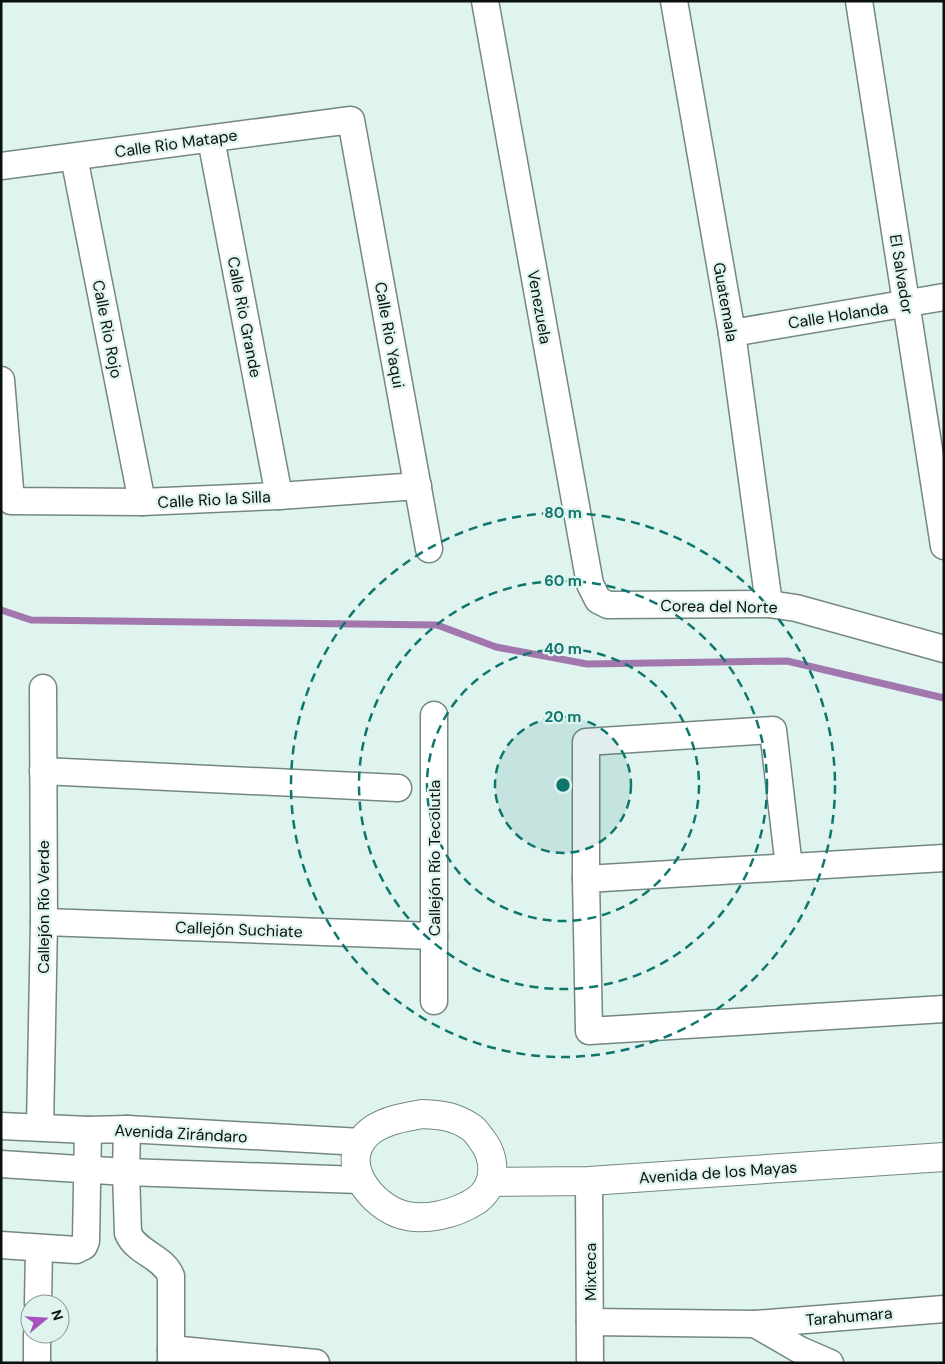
<svg xmlns="http://www.w3.org/2000/svg" width="945" height="1364" viewBox="0 0 945 1364" font-family="'DM Sans',sans-serif">
	<style>
		.lines { fill: none; stroke-linecap: round; stroke-linejoin: round }
		.stream { stroke: #a177ad; stroke-width: 7 }
		.street-casing { stroke: #758783; stroke-width: 29 }
		.secondary-casing { stroke: #758783; stroke-width: 30 }
		.street { stroke: #fff; stroke-width: 26 }
		.secondary { stroke: #fff; stroke-width: 28 }
		.ring { fill: none; stroke: #0f766e; stroke-width: 2.5; stroke-dasharray: 9 6 }
		.labels { text-anchor: middle; stroke-width: 4.5; stroke-linejoin: round; paint-order: stroke }
		.street-label { font-size: 16px; fill: #0a110f; stroke: #dff4ef }
		.centre { fill: #0f766e; stroke: #dff4ef; stroke-width: 2.5 }
		.ring-label { font-size: 15px; text-anchor: middle; font-weight: bold; fill: #0f766e; stroke: #dff4ef; stroke-width: 4.5; stroke-linejoin: round; paint-order: stroke }
	</style>
	<rect width="100%" height="100%" fill="#dff4ef"/>
	<g class="lines">
		<polyline class="stream" points="1,610 31,620 437,625 496,647 587,664 787,661 944,698"/>
		<g class="street-casing">
			<g id="street">
				<polyline points="485,1 590,584 598,600 608,605 769,604 796,608 944,649"/>
				<polyline points="674,1 732,333 769,604"/>
				<polyline points="859,1 944,546"/>
				<polyline points="211,139 279,496"/>
				<polyline points="74,157 142,502"/>
				<polyline points="1,166 351,120 429,549"/>
				<polyline points="732,333 944,297"/>
				<polyline points="1,380 11,501 142,502 279,496 418,486"/>
				<polyline points="43,771 398,788"/>
				<polyline points="944,858 586,879 589,1031 944,1009"/>
				<polyline points="586,879 586,742 773,730 789,867"/>
				<polyline points="44,922 434,936"/>
				<polyline points="434,1001 434,715"/>
				<polyline points="1,1126 88,1130 127,1129 361,1142"/>
				<polyline points="40,1127 44,922 43,688"/>
				<path d="M127,1129L126,1172L128,1233C136,1253 163,1256 171,1276V1363"/>
				<polyline points="1,1164 126,1172 360,1180"/>
				<polyline points="589,1181 590,1363"/>
				<polyline points="1,1245 76,1250 84,1246 86,1241 88,1130"/>
				<polyline points="38,1304 39,1248"/>
				<polyline points="590,1322 755,1324 944,1309"/>
				<polyline points="755,1324 800,1350 830,1363"/>
				<polyline points="171,1349 316,1363"/>
				<polyline points="37,1363 37,1334"/>
			</g>
		</g>
		<g class="secondary-casing">
			<g id="secondary">
				<path d="M422,1114C442,1115 455,1116 472,1128C476,1131 479,1136 482,1140C496,1158 497,1185 477,1200C456,1214 422,1223 397,1213C366,1200 336,1157 372,1130C387,1120 405,1117 422,1114Z"/>
				<polyline points="491,1182 589,1181 944,1157"/>
			</g>
		</g>
		<use href="#street" class="street"/>
		<use href="#secondary" class="secondary"/>
	</g>
	<circle cx="563" cy="785" r="68" fill="#0f766e" fill-opacity=".12"/>
	<g class="ring">
		<circle cx="563" cy="785" r="68"/>
		<circle cx="563" cy="785" r="136"/>
		<circle cx="563" cy="785" r="204"/>
		<circle cx="563" cy="785" r="272"/>
	</g>
	<g class="labels">
		<g class="street-label">
			<text transform="translate(176 143) rotate(-8)" y="6">Calle Rio Matape</text>
			<text transform="translate(902 274) rotate(81)" y="6">El Salvador</text>
			<text transform="translate(726 302) rotate(80)" y="6">Guatemala</text>
			<text transform="translate(540 307) rotate(80)" y="6">Venezuela</text>
			<text transform="translate(838 315) rotate(-9)" y="6">Calle Holanda</text>
			<text transform="translate(245 317) rotate(79)" y="6">Calle Rio Grande</text>
			<text transform="translate(108 329) rotate(79)" y="6">Calle Rio Rojo</text>
			<text transform="translate(390 335) rotate(80)" y="6">Calle Rio Yaqui</text>
			<text transform="translate(214 499) rotate(-3)" y="6">Calle Rio la Silla</text>
			<text transform="translate(719 606) rotate(1)" y="6">Corea del Norte</text>
			<text transform="translate(434 858) rotate(-90)" y="6">Callejón Río Tecolutla</text>
			<text transform="translate(43 907) rotate(-90)" y="6">Callejón Río Verde</text>
			<text transform="translate(239 929) rotate(2)" y="6">Callejón Suchiate</text>
			<text transform="translate(181 1133) rotate(3)" y="6">Avenida Zirándaro</text>
			<text transform="translate(718 1172) rotate(-4)" y="6">Avenida de los Mayas</text>
			<text transform="translate(590 1272) rotate(-90)" y="6">Mixteca</text>
			<text transform="translate(849 1316) rotate(-5)" y="6">Tarahumara</text>
		</g>
	</g>
	<circle cx="563" cy="785" r="8" class="centre"/>
	<g class="ring-label">
		<text x="563" y="518">80 m</text>
		<text x="563" y="586">60 m</text>
		<text x="563" y="654">40 m</text>
		<text x="563" y="722">20 m</text>
	</g>
	<rect width="945" height="1364" fill="none" stroke="#0a110f" stroke-width="5"/>
	<g transform="translate(45 1319) rotate(72)"><circle r="24" fill="#dff4ef" stroke="#8a9995"/>
	<path d="M0-4L9 19L0 12L-9 19Z" fill="#a952be"/>
	<text y="-8" font-size="14" font-weight="bold" text-anchor="middle" fill="#0a110f">N</text>
	</g>
</svg>
